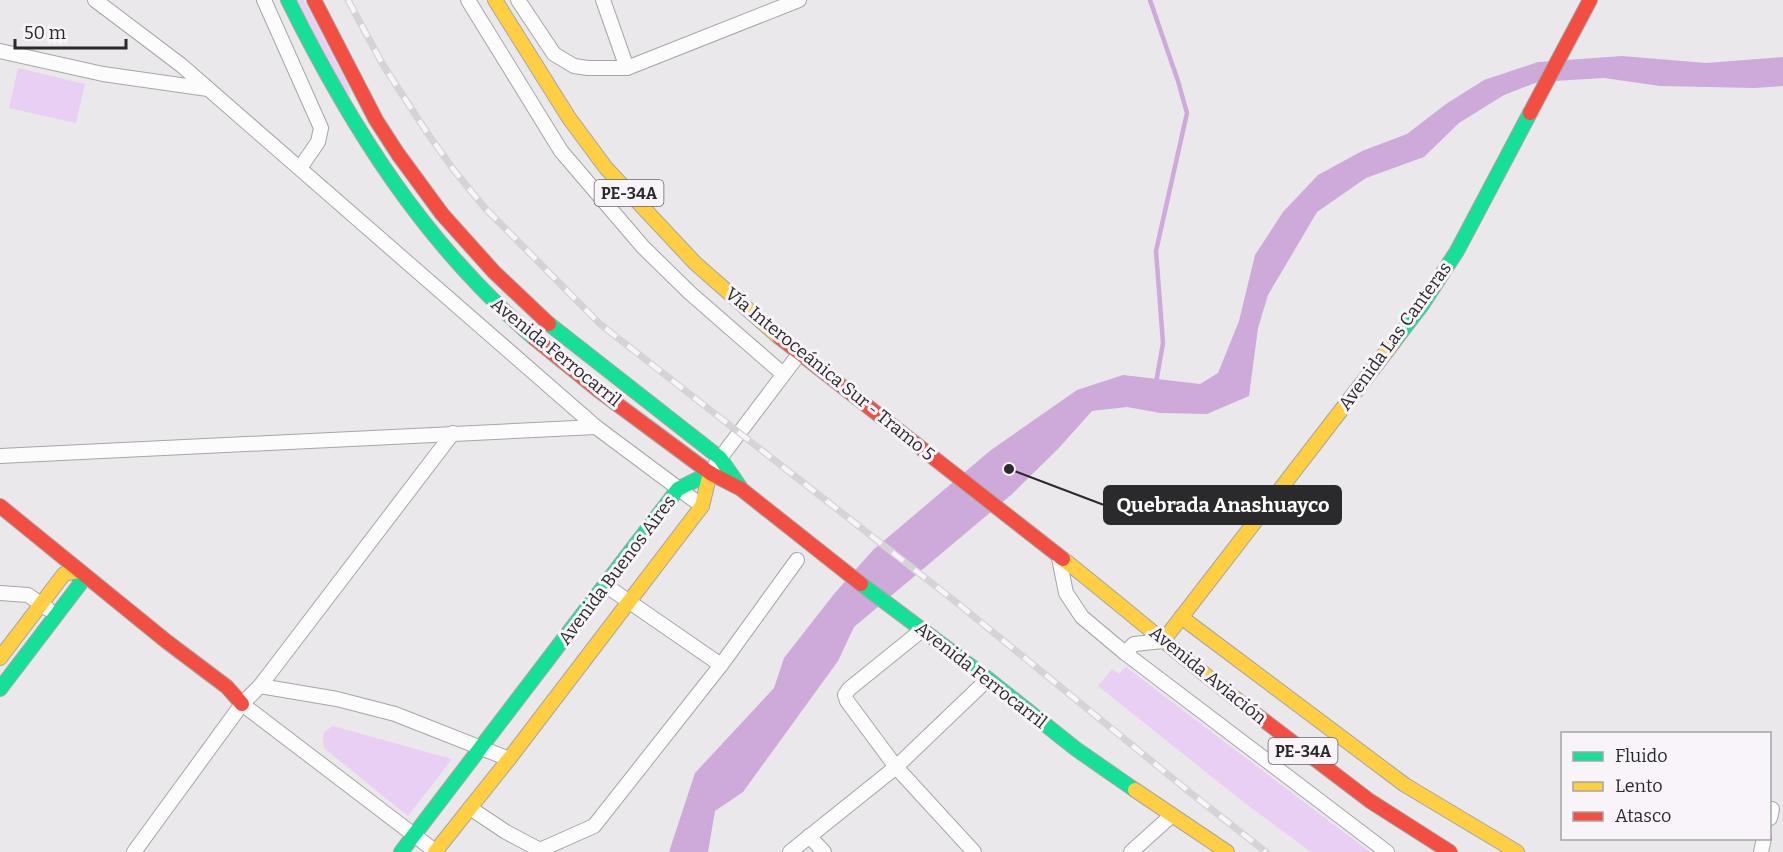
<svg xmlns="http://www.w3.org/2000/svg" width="1783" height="852" viewBox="0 0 1783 852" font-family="Bitter,serif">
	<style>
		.green { fill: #eacff5 }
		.water { fill: #cdaada }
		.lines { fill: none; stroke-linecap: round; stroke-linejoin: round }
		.stream { stroke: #cdaada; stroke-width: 4.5 }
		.street-casing { stroke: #a6a5a7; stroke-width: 16 }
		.fast-casing { stroke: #a6a5a7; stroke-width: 16 }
		.slow-casing { stroke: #a6a5a7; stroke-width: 16 }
		.jam-casing { stroke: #a6a5a7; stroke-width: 16 }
		.street { stroke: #fcfcfc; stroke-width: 14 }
		.fast { stroke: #16e098; stroke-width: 14 }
		.slow { stroke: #ffcf43; stroke-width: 14 }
		.jam { stroke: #f24e42; stroke-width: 14 }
		.rail-casing { stroke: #d5d4d5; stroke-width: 7 }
		.rail { stroke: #f8f4f9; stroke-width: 4.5; stroke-dasharray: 14; stroke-linecap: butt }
		.labels { text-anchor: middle; stroke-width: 6; stroke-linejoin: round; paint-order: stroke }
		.shield { fill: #f8f4f9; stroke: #686669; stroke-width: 1.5 }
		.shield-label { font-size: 16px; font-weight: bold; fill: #2a292b }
		.street-label { font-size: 18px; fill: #2a292b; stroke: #f8f4f9 }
		.leader { fill: none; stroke: #2a292b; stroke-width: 2 }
		.callout-dot { fill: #2a292b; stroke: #f8f4f9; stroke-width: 2 }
		.callout { fill: #2a292b; stroke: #2a292b; stroke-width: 2 }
		.callout-label { font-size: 20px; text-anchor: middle; font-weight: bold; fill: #fff }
	</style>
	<rect width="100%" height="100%" fill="#eae8eb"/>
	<g class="green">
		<polygon points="297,0 304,0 349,87 350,96 343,89"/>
		<polygon points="18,68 85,84 76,123 9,108"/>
		<polygon points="1126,667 1370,852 1311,852 1242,801 1098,686 1112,669 1119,674"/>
		<polygon points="333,726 452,759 408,816 324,748 323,740 324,732"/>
	</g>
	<polygon class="water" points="1622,56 1706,63 1783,57 1783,86 1755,88 1660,86 1604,78 1538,82 1504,95 1459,123 1424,157 1366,178 1317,212 1268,295 1258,328 1249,396 1207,414 1160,413 1127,407 1092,411 1058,449 1011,495 854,627 838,661 743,792 715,811 708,852 669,852 695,773 774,688 784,658 834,594 873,550 991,450 1077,390 1123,375 1200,384 1218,373 1239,321 1255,255 1283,212 1318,175 1362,151 1407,134 1446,104 1484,80 1538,62"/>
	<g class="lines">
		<polyline class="stream" points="1150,0 1178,81 1187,113 1156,251 1163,343 1156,383"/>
		<g class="street-casing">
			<g id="street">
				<polyline points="95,0 181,65 596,427 702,506"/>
				<polyline points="264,0 321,128 318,142 300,168"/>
				<polyline points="468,0 561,151 643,247 690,293 783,374"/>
				<polyline points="518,0 554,54 574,66 588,68 627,68 799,0"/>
				<polyline points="603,0 627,68"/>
				<polyline points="0,51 103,74 208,89"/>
				<polyline points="0,456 596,427"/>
				<polyline points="715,465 799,354"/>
				<polyline points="1059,558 1066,593 1082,617 1125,653 1387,852"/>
				<polyline points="605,585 721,665"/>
				<polyline points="0,593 28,595 48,609"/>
				<polyline points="922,630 849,689 845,695 847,701 896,767 974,852"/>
				<polyline points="1125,653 1134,644 1163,641"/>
				<polyline points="260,686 337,699 395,714 509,759"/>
				<polyline points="242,704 435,851"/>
				<polyline points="470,808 506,832 540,850 594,826 721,665 797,560"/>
				<polyline points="1770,818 1772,809"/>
				<polyline points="809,836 824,852"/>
				<polyline points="134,852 242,704 260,686 453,433"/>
				<polyline points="790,852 896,767 988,679"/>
				<polyline points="1131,852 1171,816"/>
				<polyline points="1761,852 1764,838"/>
			</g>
		</g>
		<g class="fast-casing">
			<g id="fast">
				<path d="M288,0C352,129 424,243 534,338"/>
				<polyline points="549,324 720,458 740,487"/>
				<polyline points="1393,343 1422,305 1457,251 1530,113"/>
				<polyline points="861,584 988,679 1076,749 1135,790"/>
				<polyline points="0,689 80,584 79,571"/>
				<polyline points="401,852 678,489 710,473"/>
			</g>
		</g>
		<g class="slow-casing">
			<g id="slow">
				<polyline points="495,0 569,118 606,168 695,263 779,337"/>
				<path d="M1063,559C1126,609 1186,661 1249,709"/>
				<polyline points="1181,617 1405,785 1517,852"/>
				<polyline points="1163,641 1393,343"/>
				<polyline points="0,658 64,574 79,571"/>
				<polyline points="1135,790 1227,852"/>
				<polyline points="435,852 509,759 702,506 710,473"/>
			</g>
		</g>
		<g class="jam-casing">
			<g id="jam">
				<polyline points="314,0 376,120 398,154 442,214 494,272 549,324"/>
				<polyline points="1530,113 1590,0"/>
				<polyline points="779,337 1063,559"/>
				<polyline points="534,338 598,390 710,473 741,489 861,584"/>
				<polyline points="0,506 166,641 227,687 242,704"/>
				<polyline points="1249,709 1370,801 1450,852"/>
			</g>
		</g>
		<use href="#street" class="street"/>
		<use href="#fast" class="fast"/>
		<use href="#slow" class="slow"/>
		<use href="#jam" class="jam"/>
		<g class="rail-casing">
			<polyline id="rail" points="348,0 383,65 426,131 453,169 484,207 600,324 956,602 1192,794 1266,852"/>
		</g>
		<use href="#rail" class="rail"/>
	</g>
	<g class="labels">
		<g class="shield">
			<rect x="594.5" y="180" width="69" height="26" rx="4.5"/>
			<rect x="1268.5" y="738" width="69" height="26" rx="4.5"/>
		</g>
		<g class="shield-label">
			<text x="629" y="199">PE-34A</text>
			<text x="1303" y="757">PE-34A</text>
		</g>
		<g class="street-label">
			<text transform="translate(1395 336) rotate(-54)" y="6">Avenida Las Canteras</text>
			<text transform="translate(556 352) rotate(39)" y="6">Avenida Ferrocarril</text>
			<text transform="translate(830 374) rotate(39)" y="6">Vía Interoceánica Sur - Tramo 5</text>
			<text transform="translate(617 570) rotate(-53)" y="6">Avenida Buenos Aires</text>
			<text transform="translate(981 675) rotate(38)" y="6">Avenida Ferrocarril</text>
			<text transform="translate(1208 675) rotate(39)" y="6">Avenida Aviación</text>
		</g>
	</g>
	<path class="leader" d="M1009 469L1104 505"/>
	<circle class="callout-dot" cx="1009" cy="469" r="6"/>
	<rect class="callout" x="1104" y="486" width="237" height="38" rx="6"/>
	<g class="callout-label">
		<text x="1223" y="512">Quebrada Anashuayco</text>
	</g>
	<rect x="1561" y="732" width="210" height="108" fill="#f8f4f9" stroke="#a6a3a7" stroke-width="1.5"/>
	<rect x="1573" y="752" width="30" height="9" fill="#16e098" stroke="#a6a3a7" stroke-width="1.5"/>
	<text x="1615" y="762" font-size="18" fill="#2a292b">Fluido</text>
	<rect x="1573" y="782" width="30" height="9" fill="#ffcf43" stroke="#a6a3a7" stroke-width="1.5"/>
	<text x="1615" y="792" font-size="18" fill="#2a292b">Lento</text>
	<rect x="1573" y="812" width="30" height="9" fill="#f24e42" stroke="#a6a3a7" stroke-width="1.5"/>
	<text x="1615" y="822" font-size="18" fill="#2a292b">Atasco</text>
	<path d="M15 39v9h111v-9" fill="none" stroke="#2a292b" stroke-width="3"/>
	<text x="24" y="39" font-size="18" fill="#2a292b" stroke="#f8f4f9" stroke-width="4.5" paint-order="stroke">50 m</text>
</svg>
